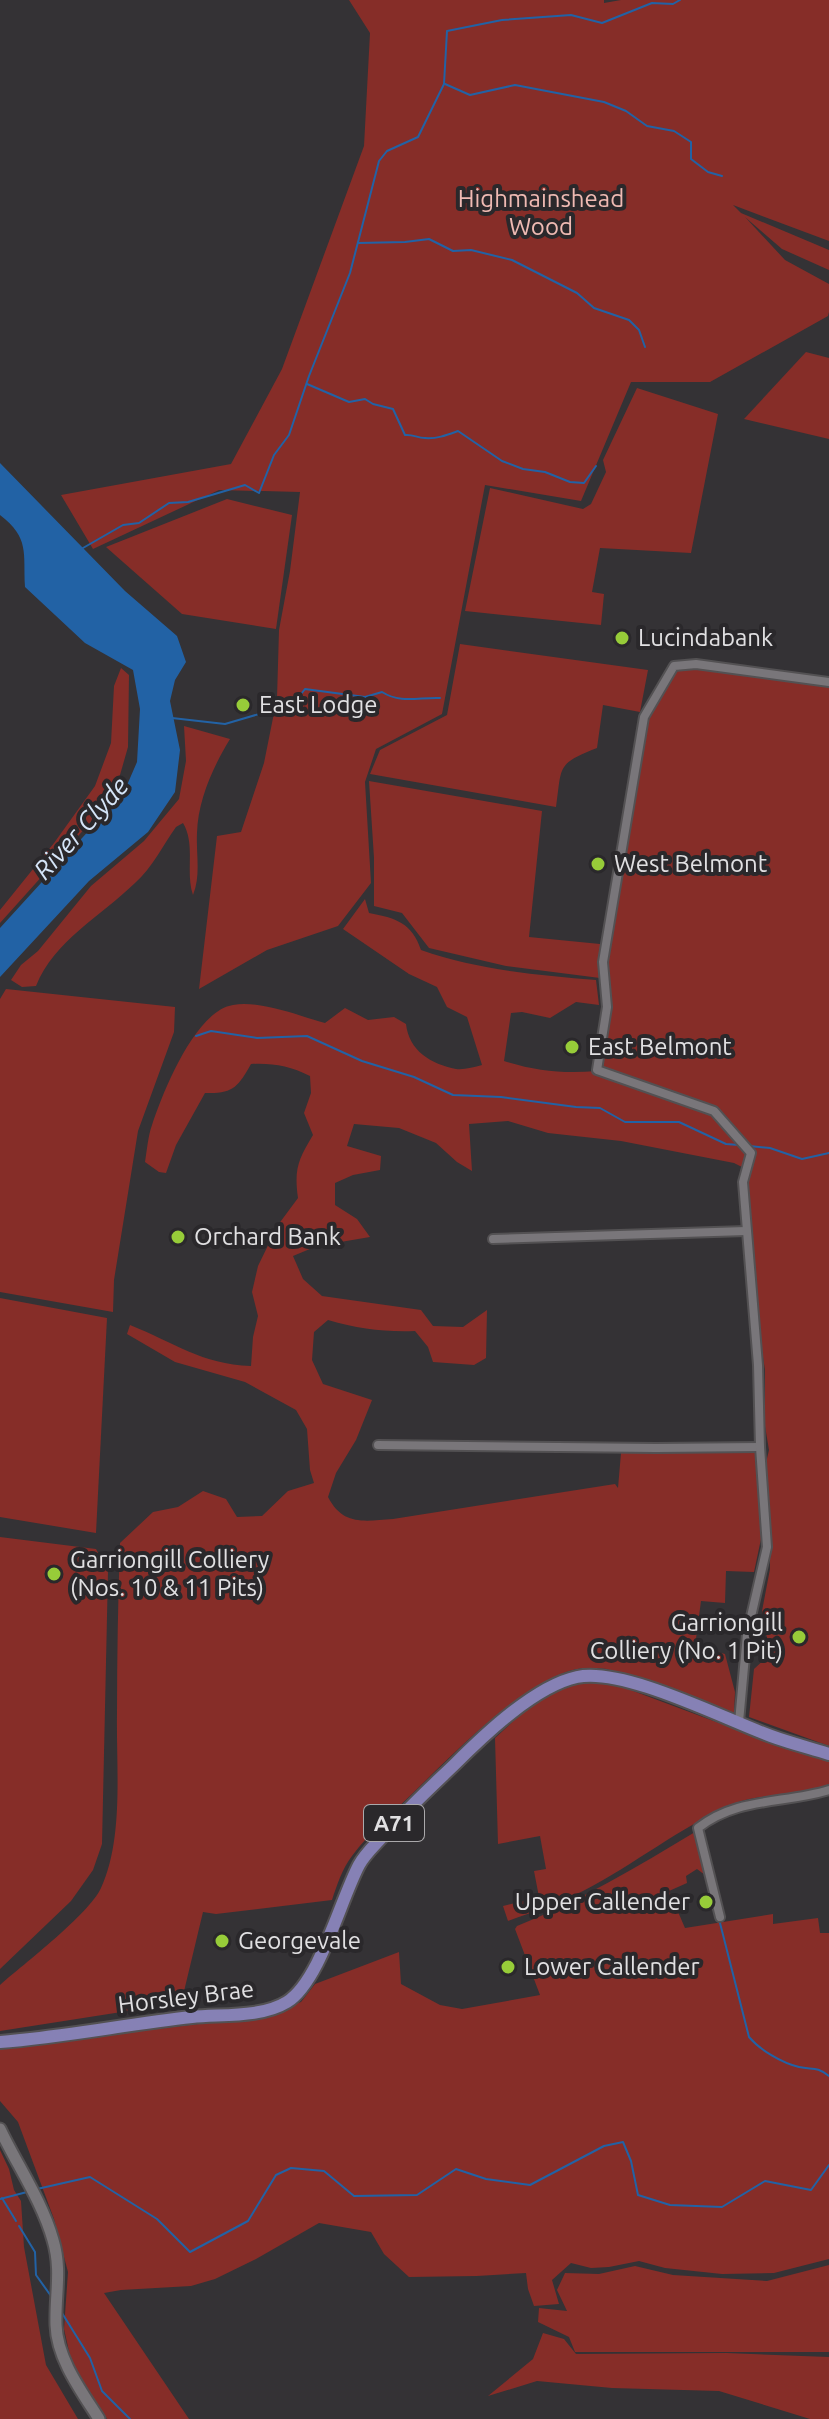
<svg xmlns="http://www.w3.org/2000/svg" width="829" height="2419" viewBox="0 0 829 2419" font-family="Ubuntu,sans-serif">
	<style>
		.green { fill: #862d28 }
		.water { fill: #2262a5 }
		.lines { fill: none; stroke-linecap: round; stroke-linejoin: round }
		.stream { stroke: #2262a5; stroke-width: 2 }
		.minor-casing { stroke: #535153; stroke-width: 12 }
		.secondary-casing { stroke: #535153; stroke-width: 15 }
		.primary-casing { stroke: #535153; stroke-width: 16 }
		.minor { stroke: #79767a; stroke-width: 8 }
		.secondary { stroke: #79767a; stroke-width: 11 }
		.primary { stroke: #8681b5; stroke-width: 12 }
		.poi-dot { fill: #97cc39; stroke: #2a282b; stroke-width: 3 }
		.labels { text-anchor: middle; stroke-width: 8; stroke-linejoin: round; paint-order: stroke }
		.shield { fill: #2a282b; stroke: #aaa9ab; stroke-width: 2 }
		.shield-label { font-size: 22px; font-weight: bold; fill: #e1e0e2 }
		.park-label { font-size: 24px; fill: #efbab3; stroke: #2a282b }
		.poi-label { font-size: 24px; fill: #e1e0e2; stroke: #2a282b; text-anchor: start }
		.street-label { font-size: 24px; fill: #e1e0e2; stroke: #2a282b }
		.water-label { font-size: 26px; font-style: italic; fill: #d5e5f8; stroke: #2a282b }
	</style>
	<rect width="100%" height="100%" fill="#343235"/>
	<g class="green">
		<polygon points="349,0 604,0 604,3 621,0 829,0 829,241 733,205 741,213 829,250 829,270 782,249 745,217 785,260 829,284 829,312 828,316 710,382 631,382 581,501 485,485 442,714 376,749 365,782 371,883 338,926 267,950 199,989 217,836 241,832 264,763 277,698 279,630 290,571 300,492 219,490 93,549 61,495 231,464 282,369 364,146 370,33"/>
		<polygon points="806,352 829,358 829,439 744,419"/>
		<polygon points="637,388 718,414 691,553 600,548 592,592 604,594 601,625 465,611 490,488 583,509 591,504 606,472 603,460"/>
		<polygon points="227,499 292,515 276,629 182,614 106,547"/>
		<path d="M460,644L648,670L640,712L603,705L597,748C556,764 562,766 556,807L370,774L380,750L447,715Z"/>
		<path d="M696,664L829,682V1746L749,1717L754,1669L770,1654L762,1611L770,1569V1525L765,1467L769,1450L765,1426V1370L758,1324L746,1169L734,1163L621,1141L548,1133L508,1121L469,1124L472,1171L457,1162L436,1143L399,1128L354,1124L347,1146L381,1156L380,1170L353,1175L335,1183V1205L357,1219L370,1237L317,1246L293,1256L303,1279L322,1296L421,1310L433,1326L463,1327L487,1310L486,1358L474,1365L433,1362L428,1347L415,1331C384,1332 358,1329 328,1320L314,1332L312,1360L323,1384L372,1400L356,1440L336,1473L328,1497C343,1526 364,1521 393,1519L615,1484L618,1488L621,1453L757,1451L761,1539L754,1572L726,1571L725,1603L701,1601L695,1646L725,1654L735,1692L734,1713L607,1669C590,1667 575,1667 559,1675C504,1701 455,1752 412,1794C391,1814 369,1833 352,1856C342,1869 337,1885 332,1900L216,1914L203,1912L180,2008H147L0,2031V1985C24,1964 89,1914 101,1888C124,1838 116,1768 117,1713C117,1656 118,1600 120,1543L153,1512L178,1507L203,1491L226,1499L237,1517L262,1516L288,1491L314,1483L310,1470L307,1429L296,1410L245,1382L175,1362L127,1334L130,1325C175,1343 201,1364 251,1366L253,1337L258,1316L252,1292L258,1266L278,1225L298,1198C294,1169 298,1160 313,1135L304,1113L311,1093L310,1076C290,1066 273,1063 251,1064C238,1087 233,1094 205,1093L176,1145L166,1173L159,1172L145,1162C147,1150 148,1136 152,1125C163,1092 195,1011 233,1005C260,1000 299,1016 325,1023L345,1008L368,1020L394,1017L406,1024C409,1051 431,1064 456,1069C464,1070 474,1067 482,1065L467,1017L447,1007L437,987L409,974L343,929L365,899L369,913C396,918 412,923 421,950C478,970 537,975 596,980L599,1005L576,1002L550,1018L522,1012L511,1013L504,1061C536,1071 564,1074 597,1071L605,949L644,717L674,666Z"/>
		<polygon points="121,668 129,675 128,747 114,796 0,923 0,910 54,843 95,786 111,743 114,686"/>
		<path d="M184,726L230,739C213,767 198,800 197,833C196,855 201,875 193,895C185,872 196,845 183,823L176,827C163,845 152,868 135,883C101,916 54,941 36,986L22,987L11,980L21,965L38,951L91,886L144,841L179,799L186,761Z"/>
		<polygon points="369,781 542,811 529,937 600,944 600,978 506,966 429,948 402,913 374,906 374,858"/>
		<polygon points="6,989 175,1007 174,1032 138,1131 114,1280 113,1312 0,1292 0,999"/>
		<polygon points="0,1298 107,1318 96,1533 0,1517"/>
		<polygon points="0,1537 96,1549 108,1571 102,1844 93,1870 71,1901 0,1969"/>
		<path d="M590,1682L620,1686L735,1729L829,1760V1784C799,1800 763,1791 733,1804C680,1827 634,1865 583,1891C559,1903 533,1912 508,1921L503,1906L539,1897L534,1871L546,1869L540,1836L498,1844L495,1738C527,1709 545,1688 590,1682Z"/>
		<path d="M695,1832L705,1875L697,1869L686,1876L687,1883L669,1891L685,1928L773,1914V1924L818,1918L820,1933H829V2259L774,2273L722,2274L665,2268L639,2261L609,2267L591,2268L571,2263L552,2280L559,2304L534,2306L528,2289L526,2273L477,2276L409,2277L384,2254L371,2232L319,2223L256,2259L215,2279L191,2286L121,2290L104,2293L189,2419H107L73,2369L64,2329L68,2272L54,2219L18,2122L0,2101V2048L256,2017L301,2002L315,1984L399,1952L401,1984L440,2005L462,2009L540,1995L515,1929L517,1926C580,1901 637,1867 695,1832Z"/>
		<polygon points="0,2150 9,2169 14,2190 21,2201 24,2247 46,2365 78,2419 0,2419"/>
		<polygon points="829,2265 829,2352 575,2352 569,2337 538,2322 539,2308 567,2311 557,2290 565,2273 599,2274 635,2266 673,2275 767,2281"/>
		<polygon points="543,2333 564,2339 576,2354 726,2353 829,2357 829,2419 810,2419 719,2391 612,2388 537,2381 488,2396 533,2359"/>
	</g>
	<path class="water" d="M0,463L125,591L177,636L186,662L175,680L170,701L180,750L175,792L148,832L89,881L0,977V928L124,792L137,762L140,709L133,670L85,643L25,587C23,553 30,538 0,515Z"/>
	<g class="lines">
		<g class="stream">
			<polyline points="445,84 470,95 515,85 604,102 626,111 647,126 674,131 691,142 691,159 708,172 722,176"/>
			<polyline points="358,243 405,242 429,239 453,251 471,250 512,260 577,293 594,308 629,320 639,330 645,347"/>
			<path d="M307,384L349,402L365,399L373,404L393,409L405,435C413,434 417,438 425,438C437,439 447,435 458,431L502,461L523,469L545,472L570,482L584,483L596,466"/>
			<polyline points="83,548 123,525 139,523 169,503 188,502 245,485 259,493 274,455 289,435 309,376 350,273 379,161 387,151 418,137 444,84 447,31 502,20 571,15 602,23 652,3 673,4 680,0"/>
			<path d="M172,718L225,724L293,704L305,689L365,697L382,692C401,704 419,697 440,698"/>
			<polyline points="196,1036 211,1031 257,1038 307,1036 362,1061 414,1077 453,1095 501,1097 576,1107 600,1108 625,1122 679,1122 726,1144 739,1145"/>
			<polyline points="749,1146 770,1148 802,1159 829,1153"/>
			<path d="M720,1923L749,2037C760,2050 782,2063 799,2067C813,2070 816,2066 829,2076"/>
			<polyline points="37,2189 90,2177 157,2219 190,2252 248,2221 276,2175 291,2168 324,2171 354,2196 417,2195 456,2169 486,2179 530,2185 604,2146 623,2142 631,2161 638,2195 670,2205 722,2207 765,2181 811,2190 829,2165"/>
			<polyline points="2,2198 16,2221"/>
			<polyline points="0,2199 27,2192"/>
			<polyline points="19,2226 35,2252 36,2275 51,2296"/>
			<polyline points="62,2313 90,2358 102,2391 130,2419"/>
		</g>
		<g class="minor-casing">
			<g id="minor">
				<polyline points="493,1239 746,1231"/>
				<polyline points="378,1445 656,1448 760,1447"/>
				<polyline points="739,1722 747,1634 767,1547 760,1447 758,1365 743,1182 751,1153 714,1111 597,1070 607,1007 603,962 644,717 674,666 696,664 829,682"/>
				<path d="M720,1917L698,1828C737,1797 784,1804 829,1790"/>
			</g>
		</g>
		<g class="secondary-casing">
			<path id="secondary" d="M0,2129C17,2165 42,2201 53,2240C62,2270 55,2294 56,2325C57,2359 82,2392 99,2419"/>
		</g>
		<g class="primary-casing">
			<path id="primary" d="M0,2042C64,2037 128,2024 192,2017C221,2014 261,2018 287,2002C320,1981 340,1901 359,1865C365,1854 374,1846 382,1837C405,1811 430,1788 455,1764C484,1735 535,1686 577,1677C624,1667 724,1719 771,1736C790,1743 810,1748 829,1754"/>
		</g>
		<use href="#minor" class="minor"/>
		<use href="#secondary" class="secondary"/>
		<use href="#primary" class="primary"/>
	</g>
	<g class="poi-dot">
		<circle cx="622" cy="638" r="8"/>
		<circle cx="243" cy="705" r="8"/>
		<circle cx="598" cy="864" r="8"/>
		<circle cx="572" cy="1047" r="8"/>
		<circle cx="178" cy="1237" r="8"/>
		<circle cx="54" cy="1574" r="8"/>
		<circle cx="799" cy="1637" r="8"/>
		<circle cx="706" cy="1902" r="8"/>
		<circle cx="222" cy="1941" r="8"/>
		<circle cx="508" cy="1967" r="8"/>
	</g>
	<g class="labels">
		<rect class="shield" x="364" y="1805" width="60" height="36" rx="6"/>
		<g class="shield-label">
			<text x="394" y="1831">A71</text>
		</g>
		<g class="park-label">
			<text x="541" y="207">Highmainshead<tspan x="541" dy="28">Wood</tspan></text>
		</g>
		<g class="poi-label">
			<text x="638" y="646">Lucindabank</text>
			<text x="259" y="713">East Lodge</text>
			<text x="614" y="872">West Belmont</text>
			<text x="588" y="1055">East Belmont</text>
			<text x="194" y="1245">Orchard Bank</text>
			<text x="70" y="1568">Garriongill Colliery<tspan x="70" dy="28">(Nos. 10 &amp; 11 Pits)</tspan></text>
			<text x="783" y="1631" text-anchor="end">Garriongill<tspan x="783" dy="28">Colliery (No. 1 Pit)</tspan></text>
			<text x="690" y="1910" text-anchor="end">Upper Callender</text>
			<text x="238" y="1949">Georgevale</text>
			<text x="524" y="1975">Lower Callender</text>
		</g>
		<g class="street-label">
			<text transform="translate(186 1997) rotate(-7)" y="8">Horsley Brae</text>
		</g>
		<g class="water-label">
			<text transform="translate(81 828) rotate(-48)" y="9">River Clyde</text>
		</g>
	</g>
</svg>
